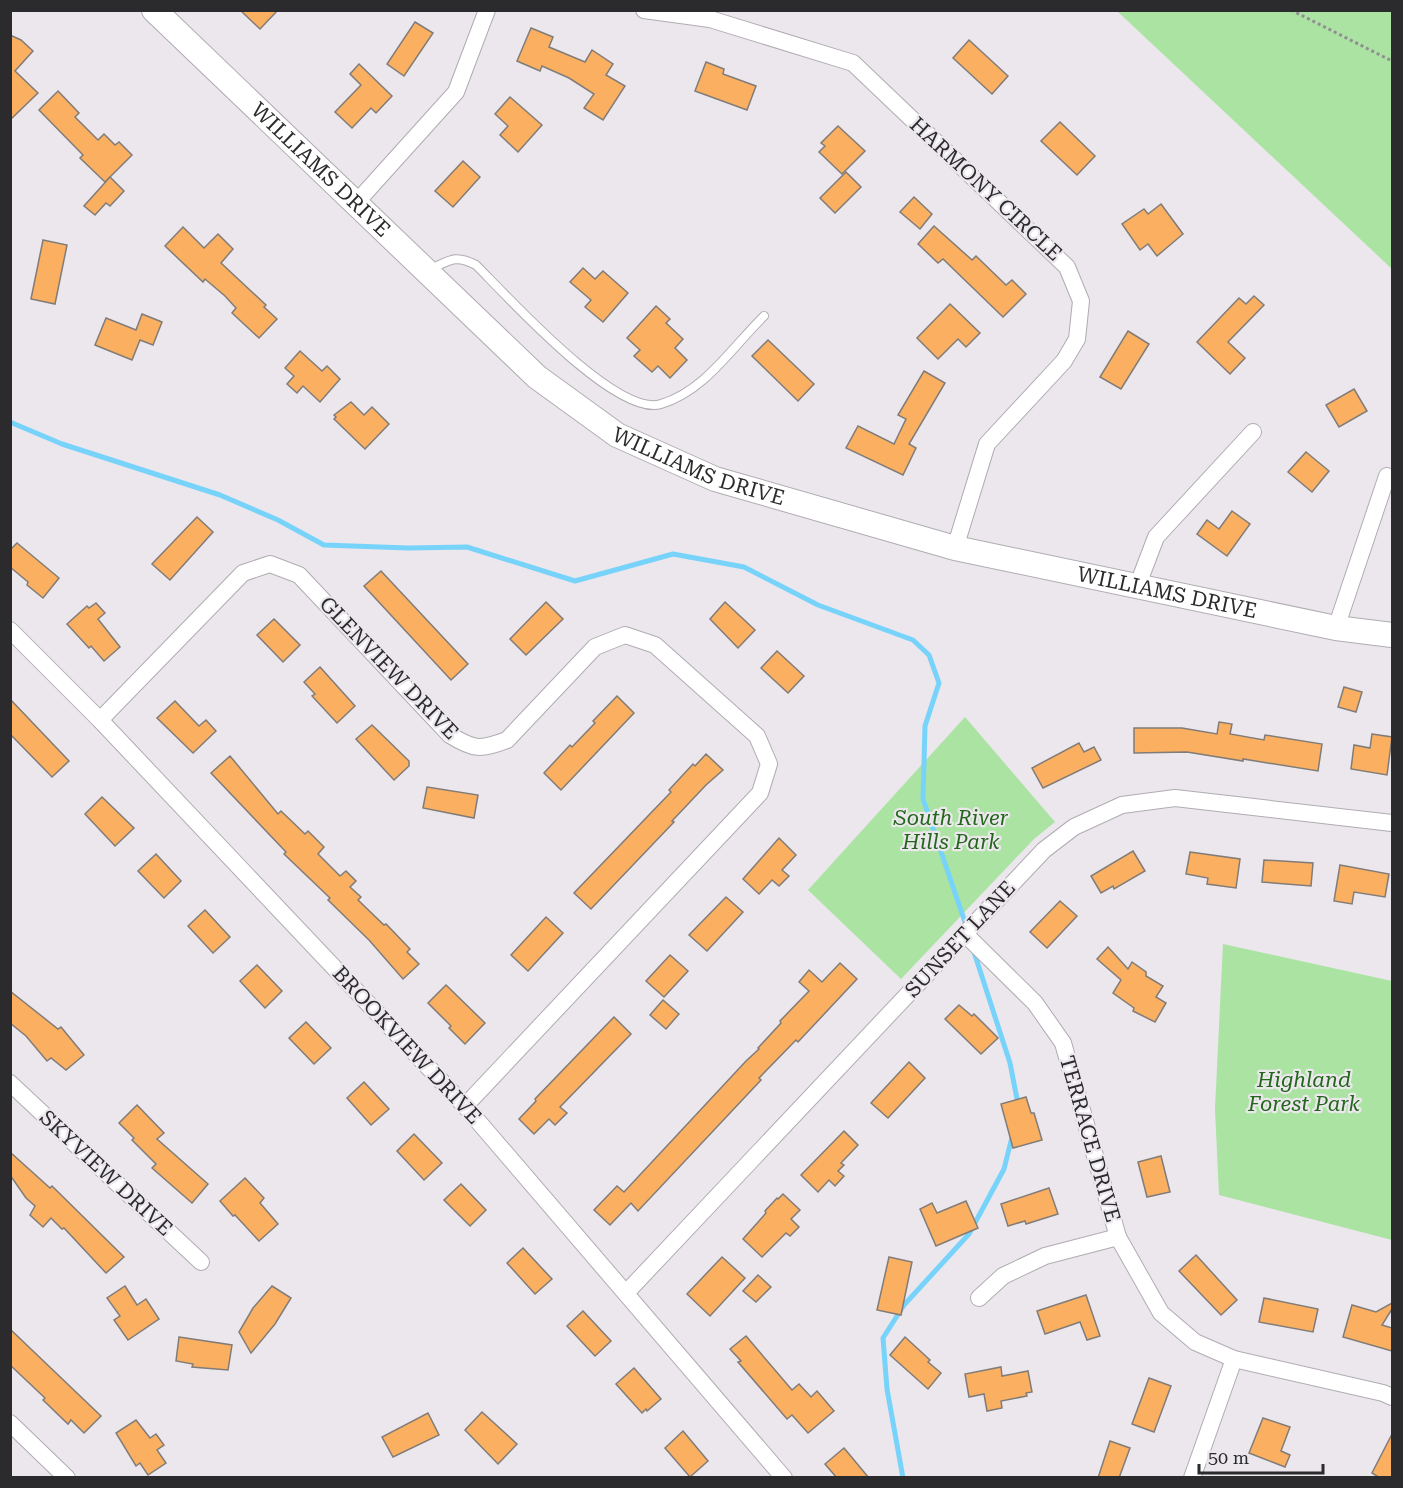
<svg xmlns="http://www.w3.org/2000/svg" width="1403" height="1488" viewBox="0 0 1403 1488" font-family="'Roboto Serif',serif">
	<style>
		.green { fill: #aae3a2 }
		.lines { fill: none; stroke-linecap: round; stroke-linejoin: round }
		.stream { stroke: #77d3fa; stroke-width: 5 }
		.building { fill: #fbaf61; stroke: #817c78; stroke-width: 1.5 }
		.service-casing { stroke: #b0acb2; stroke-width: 10 }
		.minor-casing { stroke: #b0acb2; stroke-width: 18 }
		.secondary-casing { stroke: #b0acb2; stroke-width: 26 }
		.path { stroke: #918e92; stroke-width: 3; stroke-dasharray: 3 3; stroke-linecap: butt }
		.service { stroke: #fff; stroke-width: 8 }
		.minor { stroke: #fff; stroke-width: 16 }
		.secondary { stroke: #fff; stroke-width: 24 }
		.labels { text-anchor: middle; stroke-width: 4.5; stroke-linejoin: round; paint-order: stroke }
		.street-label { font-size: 21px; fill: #2b2a2c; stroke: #ebe7ed }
		.park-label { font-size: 21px; font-style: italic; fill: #23671c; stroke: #ebe7ed }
	</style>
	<rect width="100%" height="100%" fill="#ebe7ed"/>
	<g class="green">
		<polygon points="1117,11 1392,11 1392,269"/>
		<polygon points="965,717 1055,822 1034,839 901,979 808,890"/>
		<polygon points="1223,944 1392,981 1392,1240 1219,1195 1215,1109"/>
	</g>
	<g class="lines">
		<g class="stream">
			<polyline points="10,422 62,444 220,495 278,520 324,545 408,548 467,547 575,581 673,554 744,567 818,605 913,640 929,655 939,683 925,726 923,799 967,928"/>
			<polyline points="974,952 1010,1063 1018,1104"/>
			<polyline points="903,1478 887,1389 883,1338 904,1305 969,1234 1004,1169 1013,1133"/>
		</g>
	</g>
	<g class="building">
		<polygon points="240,10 278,10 260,29"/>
		<polygon points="415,22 433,33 404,76 387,64"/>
		<polygon points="531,28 553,37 549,47 585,62 592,50 613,64 606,75 625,86 603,120 584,108 594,94 569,78 542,66 540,71 517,61"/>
		<polygon points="10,35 21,40 33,51 15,71 38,93 10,120"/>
		<polygon points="969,40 1008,76 992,94 953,58"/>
		<polygon points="706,62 724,69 723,74 756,86 747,110 695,91"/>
		<polygon points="359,64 392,96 376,113 371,108 352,128 335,112 361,85 350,74"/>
		<polygon points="58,91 79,113 75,117 98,140 104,134 115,145 119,142 132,155 105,182 80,158 83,155 39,110"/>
		<polygon points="510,97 542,125 518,152 500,135 508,126 495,114"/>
		<polygon points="1060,122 1095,156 1077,175 1041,141"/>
		<polygon points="838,126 865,151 842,174 819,152 825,146 821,143"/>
		<polygon points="463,161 480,177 453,207 435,191"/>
		<polygon points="846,172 861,187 835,213 820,198"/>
		<polygon points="110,177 124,191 110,206 106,203 95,215 84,206"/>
		<polygon points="914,197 932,214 920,229 900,212"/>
		<polygon points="1161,204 1183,234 1157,256 1148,244 1140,250 1122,224 1144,209 1148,214"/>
		<polygon points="934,226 972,260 976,256 1006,285 1012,280 1026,294 1003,317 943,259 938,263 918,244"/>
		<polygon points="183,227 204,248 218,234 233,249 221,263 266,305 264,307 277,319 259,338 232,313 236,308 225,296 205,279 203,282 165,246"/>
		<polygon points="43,240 67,245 55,304 31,299"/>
		<polygon points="583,268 595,279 603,271 628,293 603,322 585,307 591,300 570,282"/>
		<polygon points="1254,296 1264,305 1228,342 1245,358 1230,374 1197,342 1239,298 1246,304"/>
		<polygon points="950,304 980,333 966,347 958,339 938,359 917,338"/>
		<polygon points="656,306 670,319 666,323 683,339 675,348 687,360 670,378 658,366 652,372 634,356 640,350 627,338"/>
		<polygon points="142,314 162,322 153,345 140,340 132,360 95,345 106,318 136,330"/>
		<polygon points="1128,331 1149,344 1121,389 1100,377"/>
		<polygon points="768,340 814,384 798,401 752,356"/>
		<polygon points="300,351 322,371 327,366 340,379 320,402 303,386 297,393 287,384 294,376 285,368"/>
		<polygon points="924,371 945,383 909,444 916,448 903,475 846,448 858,426 894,444 906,419 898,415"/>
		<polygon points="1354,389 1367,411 1339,427 1326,405"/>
		<polygon points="351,402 364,415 372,407 389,424 365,449 334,419 336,417 334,415"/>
		<polygon points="1306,452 1329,471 1312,492 1288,472"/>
		<polygon points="1232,511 1250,524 1227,556 1197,534 1207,520 1219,529"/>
		<polygon points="197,517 213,532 170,580 152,564"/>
		<polygon points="17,543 59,578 43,598 27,585 28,582 10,567 10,550"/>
		<polygon points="381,571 468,664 451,680 364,586"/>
		<polygon points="546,602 563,619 526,655 510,639"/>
		<polygon points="725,602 755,630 738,648 710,619"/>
		<polygon points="96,603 105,613 98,619 120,647 104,661 91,646 89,648 67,624 87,606 89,608"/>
		<polygon points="274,619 300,645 283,662 257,635"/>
		<polygon points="777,651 804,676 788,693 761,668"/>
		<polygon points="320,667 355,706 337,723 312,696 315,694 304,682"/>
		<polygon points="1344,687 1362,692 1356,712 1338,707"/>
		<polygon points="617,696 634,713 561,790 544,773 570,745 572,747 595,723 593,721"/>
		<polygon points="10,699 69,761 52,777 10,734"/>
		<polygon points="175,701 199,726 206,720 216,731 193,753 157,718"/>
		<polygon points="1219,722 1232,724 1230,734 1264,740 1265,735 1322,744 1318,771 1243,759 1243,761 1187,752 1134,753 1134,728 1182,728 1217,734"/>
		<polygon points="372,725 409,761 409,766 394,780 356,739"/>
		<polygon points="1372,734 1392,737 1387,775 1351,769 1354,745 1370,748"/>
		<polygon points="1079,743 1084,752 1094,747 1101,760 1043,788 1032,768"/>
		<polygon points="706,754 723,770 706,785 672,821 674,822 591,909 574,893 671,792 669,790 693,764 695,766"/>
		<polygon points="230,756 278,814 281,811 305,834 308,831 324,847 318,854 340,876 346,871 356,881 350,887 361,897 358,900 384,925 386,924 410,949 407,952 419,964 403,979 369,940 328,900 330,898 284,854 286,852 211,773"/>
		<polygon points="427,787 478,795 474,818 423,808"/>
		<polygon points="102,797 134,828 115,846 85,814"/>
		<polygon points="779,838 796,855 782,870 789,876 779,886 772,880 759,894 743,879"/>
		<polygon points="1133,851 1145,871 1114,889 1113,886 1101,893 1091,876"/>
		<polygon points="1190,852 1240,859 1236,888 1207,884 1208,878 1186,874"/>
		<polygon points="156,854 181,881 164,898 138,871"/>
		<polygon points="1264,860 1313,863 1311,886 1262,882"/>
		<polygon points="1340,865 1389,874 1385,897 1354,892 1352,904 1334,901"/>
		<polygon points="726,897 743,912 707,951 689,935"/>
		<polygon points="1060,901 1077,916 1047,948 1030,932"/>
		<polygon points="205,910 230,937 213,953 188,926"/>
		<polygon points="546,917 563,933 528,971 511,955"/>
		<polygon points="1108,947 1128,969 1132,962 1146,972 1146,976 1163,986 1156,997 1166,1003 1155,1022 1133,1011 1134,1008 1113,993 1121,980 1097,959"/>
		<polygon points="670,955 688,971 664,997 646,981"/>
		<polygon points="840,963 857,979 798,1042 796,1040 759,1078 761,1080 638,1211 631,1203 610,1225 594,1210 617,1186 624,1192 746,1061 759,1049 758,1048 781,1023 780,1021 809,991 799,982 809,970 822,982"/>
		<polygon points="257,965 282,991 265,1008 240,981"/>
		<polygon points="446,985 485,1023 465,1044 449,1028 451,1026 428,1003"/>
		<polygon points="10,991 58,1029 61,1027 84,1055 66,1070 51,1058 47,1061 26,1036 10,1023"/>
		<polygon points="663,1000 679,1014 666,1029 650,1015"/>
		<polygon points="959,1005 972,1016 974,1014 998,1038 981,1054 945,1019"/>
		<polygon points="614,1017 631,1034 560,1107 567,1113 555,1125 549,1119 534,1134 519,1119 536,1101 535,1099"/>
		<polygon points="306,1022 331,1048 314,1064 289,1038"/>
		<polygon points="909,1062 925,1078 888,1118 871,1103"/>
		<polygon points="364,1082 389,1109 371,1125 347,1098"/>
		<polygon points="1026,1097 1031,1113 1034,1113 1042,1140 1013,1148 1001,1104"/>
		<polygon points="137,1105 164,1133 157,1139 208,1184 192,1203 152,1168 156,1164 132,1140 134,1138 119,1123"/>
		<polygon points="844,1131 858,1145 841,1163 844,1165 838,1171 844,1176 835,1186 829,1180 818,1192 801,1175"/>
		<polygon points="414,1134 442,1163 424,1180 397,1151"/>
		<polygon points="10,1152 50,1188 52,1186 124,1257 106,1273 64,1228 62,1229 51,1218 43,1227 30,1215 35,1206 26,1198 10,1175"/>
		<polygon points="1161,1156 1170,1192 1147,1197 1138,1162"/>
		<polygon points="245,1178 264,1198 260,1203 278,1224 259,1241 235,1215 233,1216 220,1201"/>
		<polygon points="461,1184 486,1210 470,1226 444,1200"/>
		<polygon points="1049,1188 1058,1214 1026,1224 1025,1221 1008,1226 1001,1204"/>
		<polygon points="783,1194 800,1210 791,1219 799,1227 790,1236 786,1233 762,1257 743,1239 766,1213 765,1211 777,1198 778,1199"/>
		<polygon points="966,1201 978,1228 936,1246 920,1209 932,1203 937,1213"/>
		<polygon points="523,1248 552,1279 535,1294 507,1263"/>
		<polygon points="1196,1255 1237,1300 1221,1315 1179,1271"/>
		<polygon points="722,1257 745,1278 710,1316 687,1294"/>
		<polygon points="889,1257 912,1262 901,1315 877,1310"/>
		<polygon points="758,1275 771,1287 756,1302 743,1291"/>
		<polygon points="125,1286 137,1305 146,1299 159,1319 128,1340 114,1320 120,1316 107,1298"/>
		<polygon points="272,1286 291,1298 275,1324 251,1353 239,1332 253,1308"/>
		<polygon points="1086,1295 1100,1336 1087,1340 1080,1322 1045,1334 1037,1311"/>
		<polygon points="1264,1298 1318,1309 1313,1332 1259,1322"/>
		<polygon points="1392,1303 1392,1309 1382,1325 1392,1328 1392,1351 1343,1337 1352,1305 1376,1312"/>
		<polygon points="583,1311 611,1341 595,1356 567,1326"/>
		<polygon points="10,1329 101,1416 84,1433 71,1420 68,1424 43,1400 45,1398 10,1365"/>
		<polygon points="746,1336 792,1390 799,1384 811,1397 817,1391 834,1411 808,1433 792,1415 787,1419 738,1362 741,1361 730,1349"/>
		<polygon points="179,1337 232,1345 228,1370 192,1367 193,1364 176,1361"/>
		<polygon points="905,1337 930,1360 928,1362 941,1373 928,1389 890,1355"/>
		<polygon points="1001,1367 1002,1376 1028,1371 1032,1392 1026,1393 1027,1396 1001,1401 1002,1408 987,1411 984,1394 969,1397 965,1374"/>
		<polygon points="634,1368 661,1399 647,1411 646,1409 642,1413 616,1384"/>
		<polygon points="1149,1378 1171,1386 1154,1432 1132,1424"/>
		<polygon points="482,1412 517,1444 498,1464 465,1430"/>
		<polygon points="428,1413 439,1435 393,1457 382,1437"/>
		<polygon points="1263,1418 1290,1427 1281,1451 1290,1455 1285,1467 1249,1453"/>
		<polygon points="136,1420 150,1438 156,1434 164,1445 157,1450 166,1463 148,1475 140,1463 136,1466 116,1433"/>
		<polygon points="683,1431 708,1461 690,1477 665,1448"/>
		<polygon points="1392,1434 1392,1478 1380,1478 1372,1473"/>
		<polygon points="1110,1441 1130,1448 1119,1478 1098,1478"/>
		<polygon points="844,1448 869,1478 837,1478 825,1464"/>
	</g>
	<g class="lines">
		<g class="service-casing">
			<path id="service" d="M429,270C450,260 455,254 476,265C507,296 617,418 661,404C705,391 733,346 764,316"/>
		</g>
		<g class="minor-casing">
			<g id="minor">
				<polyline points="644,10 710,19 853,63 1067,267 1081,301 1077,339 1064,361 987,444 955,548"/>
				<polyline points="355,204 456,92 487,10"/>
				<polyline points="1137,587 1156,537 1253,432"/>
				<polyline points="1336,628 1387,476"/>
				<polyline points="10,630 100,720 465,1106 784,1478"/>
				<path d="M100,720L243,573L270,564L299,575L450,735C474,750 481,750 507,740L595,647L625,635L655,645L757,736L769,764L760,793L465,1106"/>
				<polyline points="965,934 1035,1003 1063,1043 1118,1237 1161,1313 1195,1342 1234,1359 1383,1393 1392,1397"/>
				<polyline points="10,1083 201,1262"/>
				<polyline points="626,1293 1044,850 1074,827 1122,805 1175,798 1392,823"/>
				<polyline points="979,1298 1003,1276 1045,1256 1118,1237"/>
				<polyline points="10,1423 67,1478"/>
				<polyline points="1192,1478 1234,1359"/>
			</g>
		</g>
		<g class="secondary-casing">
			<g id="secondary">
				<path id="s1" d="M154,10L537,377L617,435L715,479L955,548L1336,628L1392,635"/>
			</g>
		</g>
		<polyline class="path" points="1291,10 1392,61"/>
		<use href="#service" class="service"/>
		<use href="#minor" class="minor"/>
		<use href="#secondary" class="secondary"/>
	</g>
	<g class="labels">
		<g class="street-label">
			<text dy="7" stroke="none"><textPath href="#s1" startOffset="231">WILLIAMS DRIVE</textPath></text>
			<text transform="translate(986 189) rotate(43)" y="7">HARMONY CIRCLE</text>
			<text dy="7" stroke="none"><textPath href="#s1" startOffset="717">WILLIAMS DRIVE</textPath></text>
			<text dy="7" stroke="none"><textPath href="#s1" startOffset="1203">WILLIAMS DRIVE</textPath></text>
			<text transform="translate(389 668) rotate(46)" y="7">GLENVIEW DRIVE</text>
			<text transform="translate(960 939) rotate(-47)" y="7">SUNSET LANE</text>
			<text transform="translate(407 1045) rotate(47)" y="7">BROOKVIEW DRIVE</text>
			<text transform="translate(1090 1139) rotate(74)" y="7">TERRACE DRIVE</text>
			<text transform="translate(106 1173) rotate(43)" y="7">SKYVIEW DRIVE</text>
		</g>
		<g class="park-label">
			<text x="951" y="825">South River<tspan x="951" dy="24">Hills Park</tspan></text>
			<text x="1304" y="1087">Highland<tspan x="1304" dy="24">Forest Park</tspan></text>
		</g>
	</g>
	<rect width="1403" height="1488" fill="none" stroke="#2b2a2c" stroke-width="24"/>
	<path d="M1199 1464v9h124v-9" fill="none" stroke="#2b2a2c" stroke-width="3"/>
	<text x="1208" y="1464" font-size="18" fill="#2b2a2c" stroke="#ebe7ed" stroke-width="4.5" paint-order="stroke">50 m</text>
</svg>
